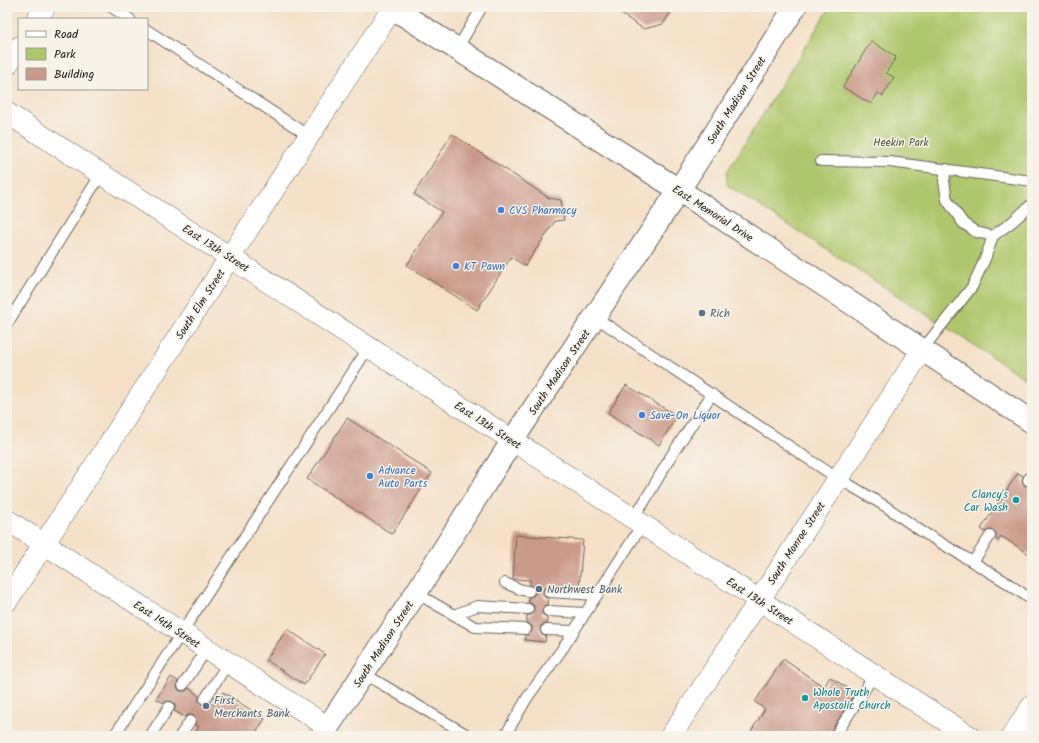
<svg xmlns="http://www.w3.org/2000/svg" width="1039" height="743" viewBox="0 0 1039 743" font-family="Kalam,sans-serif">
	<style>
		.green { fill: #afc76c; stroke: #667244 }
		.building { fill: #c99a89 }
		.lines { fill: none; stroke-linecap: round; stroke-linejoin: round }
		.service-casing { stroke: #686158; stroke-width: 12 }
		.minor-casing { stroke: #686158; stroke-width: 22 }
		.secondary-casing { stroke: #686158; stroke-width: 24 }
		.service { stroke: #fff; stroke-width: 10 }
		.minor { stroke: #fff; stroke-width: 21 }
		.secondary { stroke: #fff; stroke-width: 22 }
		.shop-dot { fill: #3f7fe0; stroke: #f7f3e8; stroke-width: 1.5 }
		.service-dot { fill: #5c6f8a; stroke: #f7f3e8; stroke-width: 1.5 }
		.culture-dot { fill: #0f9aa8; stroke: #f7f3e8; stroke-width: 1.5 }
		.labels { text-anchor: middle; stroke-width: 3; stroke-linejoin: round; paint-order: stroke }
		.street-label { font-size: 11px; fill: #1c1c1c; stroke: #f7f3e8 }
		.park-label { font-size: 11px; fill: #4f5838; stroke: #f7f3e8 }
		.shop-label { font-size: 11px; fill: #366cbe; stroke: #f7f3e8; text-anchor: start }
		.service-label { font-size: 11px; fill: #4e5e75; stroke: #f7f3e8; text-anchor: start }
		.culture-label { font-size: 11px; fill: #0d838f; stroke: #f7f3e8; text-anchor: end }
	</style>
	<rect width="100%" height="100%" fill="#f7f3e8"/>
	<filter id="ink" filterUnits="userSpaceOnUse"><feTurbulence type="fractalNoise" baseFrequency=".025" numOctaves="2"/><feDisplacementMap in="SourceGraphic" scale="8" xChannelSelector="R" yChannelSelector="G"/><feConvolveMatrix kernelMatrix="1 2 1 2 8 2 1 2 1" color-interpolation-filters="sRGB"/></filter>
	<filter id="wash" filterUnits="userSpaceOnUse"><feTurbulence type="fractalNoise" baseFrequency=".012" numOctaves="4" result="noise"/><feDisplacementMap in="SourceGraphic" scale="16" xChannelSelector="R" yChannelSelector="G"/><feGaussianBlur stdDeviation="0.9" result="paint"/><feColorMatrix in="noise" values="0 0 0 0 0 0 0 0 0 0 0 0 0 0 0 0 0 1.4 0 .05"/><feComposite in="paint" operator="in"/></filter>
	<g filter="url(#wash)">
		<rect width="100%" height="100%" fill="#f5e0c7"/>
		<polygon class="green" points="830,7 1032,7 1032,383 727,185 727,172"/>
		<g id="blocks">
			<g class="building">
				<polygon points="610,7 674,7 663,24 644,29"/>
				<polygon points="871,41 896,57 886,73 894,77 883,96 878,93 871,104 843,87"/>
				<polygon points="452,134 549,198 561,200 564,220 555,221 525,266 511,257 477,310 407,265 442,212 414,194"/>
				<polygon points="626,385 677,416 659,445 608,413"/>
				<polygon points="347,418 432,473 392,534 307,479"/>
				<polygon points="1018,473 1023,476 1022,480 1024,485 1028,486 1032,485 1032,556 1001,536 998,541 996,539 996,533 993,530 990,530 985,532 981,529"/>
				<polygon points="516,535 583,540 579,587 550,585 543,589 543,595 546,598 549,598 548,605 545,605 542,610 542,614 547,617 547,624 543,624 541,626 540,630 542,635 546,636 545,642 525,640 525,635 529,635 532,630 532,626 527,623 527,615 531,615 534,610 534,606 531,603 528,602 529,597 534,595 535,592 533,586 530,585 530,580 513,579"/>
				<polygon points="287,629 325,654 304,685 266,660"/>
				<polygon points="783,659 824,687 830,677 855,693 828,736 748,736 765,709 755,702"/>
				<polygon points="171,677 178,681 177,684 177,688 180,691 186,691 189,688 199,696 199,702 202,705 205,705 210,703 214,705 223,692 265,719 253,736 193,736 199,727 195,725 196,721 194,716 190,715 187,715 185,717 174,711 175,708 175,704 172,701 166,701 164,703 156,699"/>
			</g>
		</g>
	</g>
	<g filter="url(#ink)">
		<use href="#blocks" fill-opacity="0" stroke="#686158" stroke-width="1"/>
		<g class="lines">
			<g class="service-casing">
				<g id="service">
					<polyline points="111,7 130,19"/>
					<polyline points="147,30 309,136"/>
					<polyline points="457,49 482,7"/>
					<polyline points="821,161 890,162 1032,181"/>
					<polyline points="946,169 944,181 947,200 963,223 976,232 993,236"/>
					<polyline points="595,317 828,472 885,506 921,531 1006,582 1032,600"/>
					<polyline points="7,324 101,174"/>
					<polyline points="922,350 972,287 985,259 993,236 1012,222 1032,204"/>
					<polyline points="1028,480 1032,474"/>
					<polyline points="631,518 643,504 671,456 712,394"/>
					<polyline points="973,562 990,536"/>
					<polyline points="505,583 522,590 529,591"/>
					<polyline points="549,592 597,595"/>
					<polyline points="416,593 475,627 526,629"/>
					<polyline points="548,611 585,613"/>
					<polyline points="454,615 477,606 528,609"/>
					<polyline points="546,630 573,631"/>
					<polyline points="363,673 469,736"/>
					<polyline points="183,685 207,649"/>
					<polyline points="205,699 228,663"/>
					<polyline points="114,736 369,347"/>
					<polyline points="150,736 169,707"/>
					<polyline points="180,736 190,721"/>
					<polyline points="505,736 527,698 563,648 642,525"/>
					<polyline points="835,736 874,675"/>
				</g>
			</g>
			<g class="minor-casing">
				<g id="minor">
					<polyline points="37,19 45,7"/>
					<polyline points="7,65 19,47"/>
					<path d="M7,113C328,320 648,529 969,736"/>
					<polyline points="7,520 328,727"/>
					<polyline points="7,601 230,257 393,7"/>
					<polyline points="671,736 922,350"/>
					<polyline points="1012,736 1032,706"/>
				</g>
			</g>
			<g class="secondary-casing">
				<g id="secondary">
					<polyline points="391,7 679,190 1032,422"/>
					<polyline points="322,736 416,593 512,441 679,190 795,7"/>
				</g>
			</g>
			<use href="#service" class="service"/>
			<use href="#minor" class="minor"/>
			<use href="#secondary" class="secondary"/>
		</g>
	</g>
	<g class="shop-dot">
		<circle cx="501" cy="210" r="4"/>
		<circle cx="456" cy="266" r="4"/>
		<circle cx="642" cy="415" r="4"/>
		<circle cx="370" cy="476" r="4"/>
	</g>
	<g class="service-dot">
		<circle cx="702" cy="313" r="4"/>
		<circle cx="539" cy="589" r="4"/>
		<circle cx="206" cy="706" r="4"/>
	</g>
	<g class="culture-dot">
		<circle cx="1016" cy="500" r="4"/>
		<circle cx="805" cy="698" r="4"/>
	</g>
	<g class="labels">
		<g class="street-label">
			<text transform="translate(736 100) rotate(-58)" y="4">South Madison Street</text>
			<text transform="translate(713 213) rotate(33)" y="4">East Memorial Drive</text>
			<text transform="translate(216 248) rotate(33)" y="4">East 13th Street</text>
			<text transform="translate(200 304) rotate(-57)" y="4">South Elm Street</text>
			<text transform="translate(559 372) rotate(-56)" y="4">South Madison Street</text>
			<text transform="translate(488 425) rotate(33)" y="4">East 13th Street</text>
			<text transform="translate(796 543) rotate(-57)" y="4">South Monroe Street</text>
			<text transform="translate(760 601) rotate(33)" y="4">East 13th Street</text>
			<text transform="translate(167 624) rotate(33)" y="4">East 14th Street</text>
			<text transform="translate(383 644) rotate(-57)" y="4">South Madison Street</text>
		</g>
		<g class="park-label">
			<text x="901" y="146">Heekin Park</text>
		</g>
		<g class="shop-label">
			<text x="509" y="214">CVS Pharmacy</text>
			<text x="464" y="270">KT Pawn</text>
			<text x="650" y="419">Save-On Liquor</text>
			<text x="378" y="474">Advance<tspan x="378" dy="13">Auto Parts</tspan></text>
		</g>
		<g class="service-label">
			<text x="710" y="317">Rich</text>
			<text x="547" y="593">Northwest Bank</text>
			<text x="214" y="704">First<tspan x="214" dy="13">Merchants Bank</tspan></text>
		</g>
		<g class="culture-label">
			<text x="1008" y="498">Clancy's<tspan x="1008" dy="13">Car Wash</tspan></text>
			<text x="813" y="696" text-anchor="start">Whole Truth<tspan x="813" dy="13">Apostolic Church</tspan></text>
		</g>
	</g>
	<rect width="1039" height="743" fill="none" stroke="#f7f3e8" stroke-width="24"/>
	<rect x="18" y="18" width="130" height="72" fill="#f7f3e8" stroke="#9f9d96"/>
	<rect x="26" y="31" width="20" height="6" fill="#ffffff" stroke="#9f9d96"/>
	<text x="54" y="38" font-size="12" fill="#1c1c1c">Road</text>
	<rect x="26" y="48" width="20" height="12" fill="#afc76c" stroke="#9f9d96"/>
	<text x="54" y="58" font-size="12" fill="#1c1c1c">Park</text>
	<rect x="26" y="68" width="20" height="12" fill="#c99a89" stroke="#9f9d96"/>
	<text x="54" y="78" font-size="12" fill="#1c1c1c">Building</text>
</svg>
